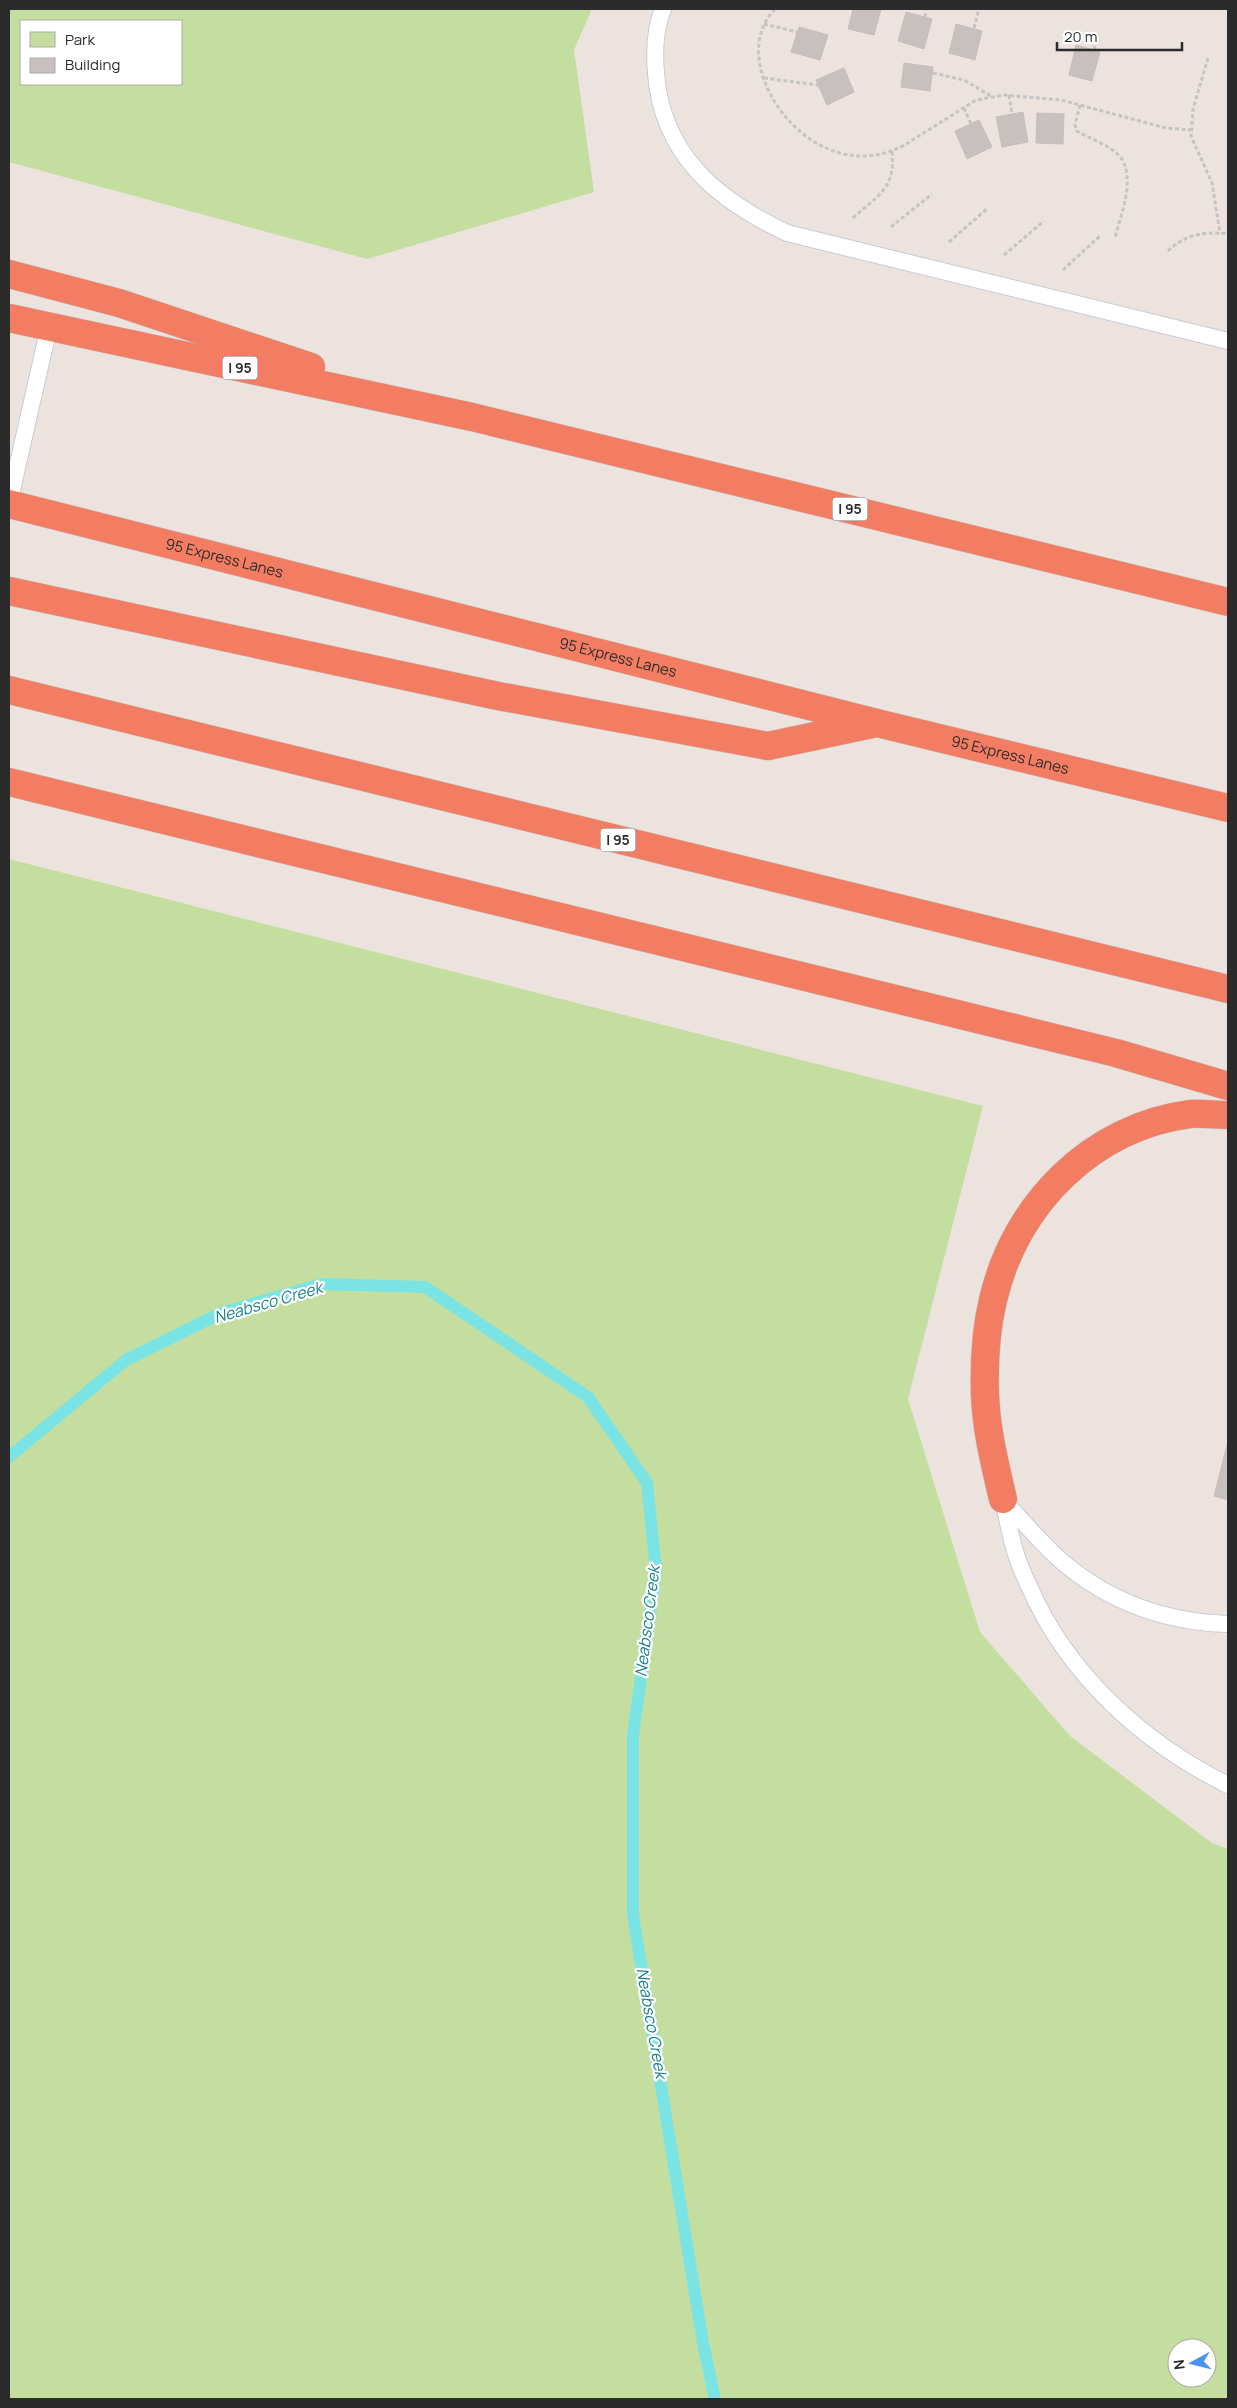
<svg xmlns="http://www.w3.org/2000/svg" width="1237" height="2408" viewBox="0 0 1237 2408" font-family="Manrope,sans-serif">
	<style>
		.green { fill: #c4de9f; fill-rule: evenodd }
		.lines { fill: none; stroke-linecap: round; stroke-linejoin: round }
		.stream { stroke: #7ae4e5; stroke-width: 12 }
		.building { fill: #c7c0be; stroke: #c7beb8 }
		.service-casing { stroke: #c6ccd3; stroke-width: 18 }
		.motorway-casing { stroke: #c4c4c4; stroke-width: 29 }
		.path { stroke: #c4c4c4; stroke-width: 3; stroke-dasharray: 4 2.5; stroke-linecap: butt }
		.service { stroke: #fff; stroke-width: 16 }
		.motorway { stroke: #f27d63; stroke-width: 28 }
		.labels { text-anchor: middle; stroke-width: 4.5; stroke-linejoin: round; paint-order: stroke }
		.shield { fill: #fff; stroke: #6b6b6b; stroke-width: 1 }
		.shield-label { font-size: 14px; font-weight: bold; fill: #2b2b2b }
		.street-label { font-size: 15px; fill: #2b2b2b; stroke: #fff }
		.water-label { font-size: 16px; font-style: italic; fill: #18818c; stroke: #fff }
	</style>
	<rect width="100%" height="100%" fill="#ece3de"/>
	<g class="green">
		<path d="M9,9H592L574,50L594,192L367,259L9,162ZM21,21H181V84H21Z"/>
		<path d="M9,859L983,1106L908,1399L980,1632L1070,1736L1212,1843L1228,1849V2399H9ZM1177,2348H1207V2378H1177Z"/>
	</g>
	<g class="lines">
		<polyline class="stream" points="9,1457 126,1360 221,1313 321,1284 425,1287 588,1397 647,1483 656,1571 633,1735 633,1915 703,2343 715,2399"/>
	</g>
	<g class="building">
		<polygon points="853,9 881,9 874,35 848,29"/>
		<polygon points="906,12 932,19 924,49 898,41"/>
		<polygon points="956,24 982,31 975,60 949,53"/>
		<polygon points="799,27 828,35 820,60 791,52"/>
		<polygon points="1076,45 1100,52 1092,81 1069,75"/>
		<polygon points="904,63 933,67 930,91 901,87"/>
		<polygon points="844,68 854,92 827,105 816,80"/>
		<polygon points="1023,112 1028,142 1002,147 996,117"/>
		<polygon points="1037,113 1064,114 1063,144 1036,143"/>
		<polygon points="979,120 992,147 967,159 955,131"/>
		<polygon points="1228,1441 1228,1500 1214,1496"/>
	</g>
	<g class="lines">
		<g class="service-casing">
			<g id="service">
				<path d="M663,9C655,29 654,51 656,73C662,155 717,200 787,233L1228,341"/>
				<polyline points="9,503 49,327"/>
				<path d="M1003,1499C1007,1517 1010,1536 1016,1554C1019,1565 1024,1575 1029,1586C1067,1674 1143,1743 1228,1785"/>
				<path d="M1004,1501C1024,1522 1043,1546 1065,1564C1113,1604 1167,1622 1228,1624"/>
			</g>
		</g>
		<g class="motorway-casing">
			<g id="motorway">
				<polyline points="9,274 119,303 311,367"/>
				<polyline points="9,318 472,417 1228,602"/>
				<path id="s1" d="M9,504L877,723L1228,808"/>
				<polyline points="9,591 498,696 768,746 872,724"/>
				<polyline points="9,690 1228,989"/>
				<polyline points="9,782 1116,1053 1228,1086"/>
				<path d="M1003,1499C995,1465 986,1429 985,1394C984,1364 986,1329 993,1300C1015,1204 1092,1127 1190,1114C1202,1113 1216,1115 1228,1115"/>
			</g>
		</g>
		<g class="path">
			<path d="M775,9C757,28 755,52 763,77C779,124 828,166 881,154C889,152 896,149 903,146L976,100L1004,95L1061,100L1166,128L1190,130"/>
			<polyline points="925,17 926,9"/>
			<polyline points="764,24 797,32"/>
			<polyline points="974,28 979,9"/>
			<polyline points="1094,50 1098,32"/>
			<polyline points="1208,58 1193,109 1191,136 1212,183 1220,233"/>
			<polyline points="933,73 964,80 991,96"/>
			<polyline points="764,78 818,85"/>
			<polyline points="1009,95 1012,114"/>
			<path d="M1080,105L1075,125L1077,131C1089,138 1103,143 1114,151C1140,170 1121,213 1115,238"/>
			<polyline points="964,108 971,124"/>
			<path d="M853,218C878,195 896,189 892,151"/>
			<polyline points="891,227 932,194"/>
			<polyline points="949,242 988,208"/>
			<path d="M1168,251C1185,234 1206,231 1228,234"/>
			<polyline points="1004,255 1044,221"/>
			<polyline points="1063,270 1101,235"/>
		</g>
		<use href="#service" class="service"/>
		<use href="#motorway" class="motorway"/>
	</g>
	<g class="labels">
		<g class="shield">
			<rect x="222.5" y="356.5" width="35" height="23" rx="4"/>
			<rect x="832.5" y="497.5" width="35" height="23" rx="4"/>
			<rect x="600.5" y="828.5" width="35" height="23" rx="4"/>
		</g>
		<g class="shield-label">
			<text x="240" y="373">I 95</text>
			<text x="850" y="514">I 95</text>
			<text x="618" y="845">I 95</text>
		</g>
		<g class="street-label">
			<text dy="5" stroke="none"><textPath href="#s1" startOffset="222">95 Express Lanes</textPath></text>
			<text dy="5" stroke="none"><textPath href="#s1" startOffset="628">95 Express Lanes</textPath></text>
			<text dy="5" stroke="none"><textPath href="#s1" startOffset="1032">95 Express Lanes</textPath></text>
		</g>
		<g class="water-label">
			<text transform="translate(268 1302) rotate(-16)" y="6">Neabsco Creek</text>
			<text transform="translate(647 1621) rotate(-83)" y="6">Neabsco Creek</text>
			<text transform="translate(652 2023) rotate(80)" y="6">Neabsco Creek</text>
		</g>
	</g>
	<rect width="1237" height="2408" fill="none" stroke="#2b2b2b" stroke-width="20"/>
	<rect x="20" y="20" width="162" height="65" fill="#ffffff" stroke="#aaaaaa"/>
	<rect x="30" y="32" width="25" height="15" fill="#c4de9f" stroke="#aaaaaa"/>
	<text x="65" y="45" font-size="15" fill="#2b2b2b">Park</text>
	<rect x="30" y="58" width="25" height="15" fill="#c7c0be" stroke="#aaaaaa"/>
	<text x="65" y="70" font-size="15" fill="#2b2b2b">Building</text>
	<g transform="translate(1192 2363) rotate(263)"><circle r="24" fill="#ffffff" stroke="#aaaaaa"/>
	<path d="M0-4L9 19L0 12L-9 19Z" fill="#4b92ec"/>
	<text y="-8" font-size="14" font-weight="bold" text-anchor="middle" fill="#2b2b2b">N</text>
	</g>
	<path d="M1057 42v8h125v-8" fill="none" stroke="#2b2b2b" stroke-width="2.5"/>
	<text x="1064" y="42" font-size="15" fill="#2b2b2b" stroke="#ffffff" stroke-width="4" paint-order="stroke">20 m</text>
</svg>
